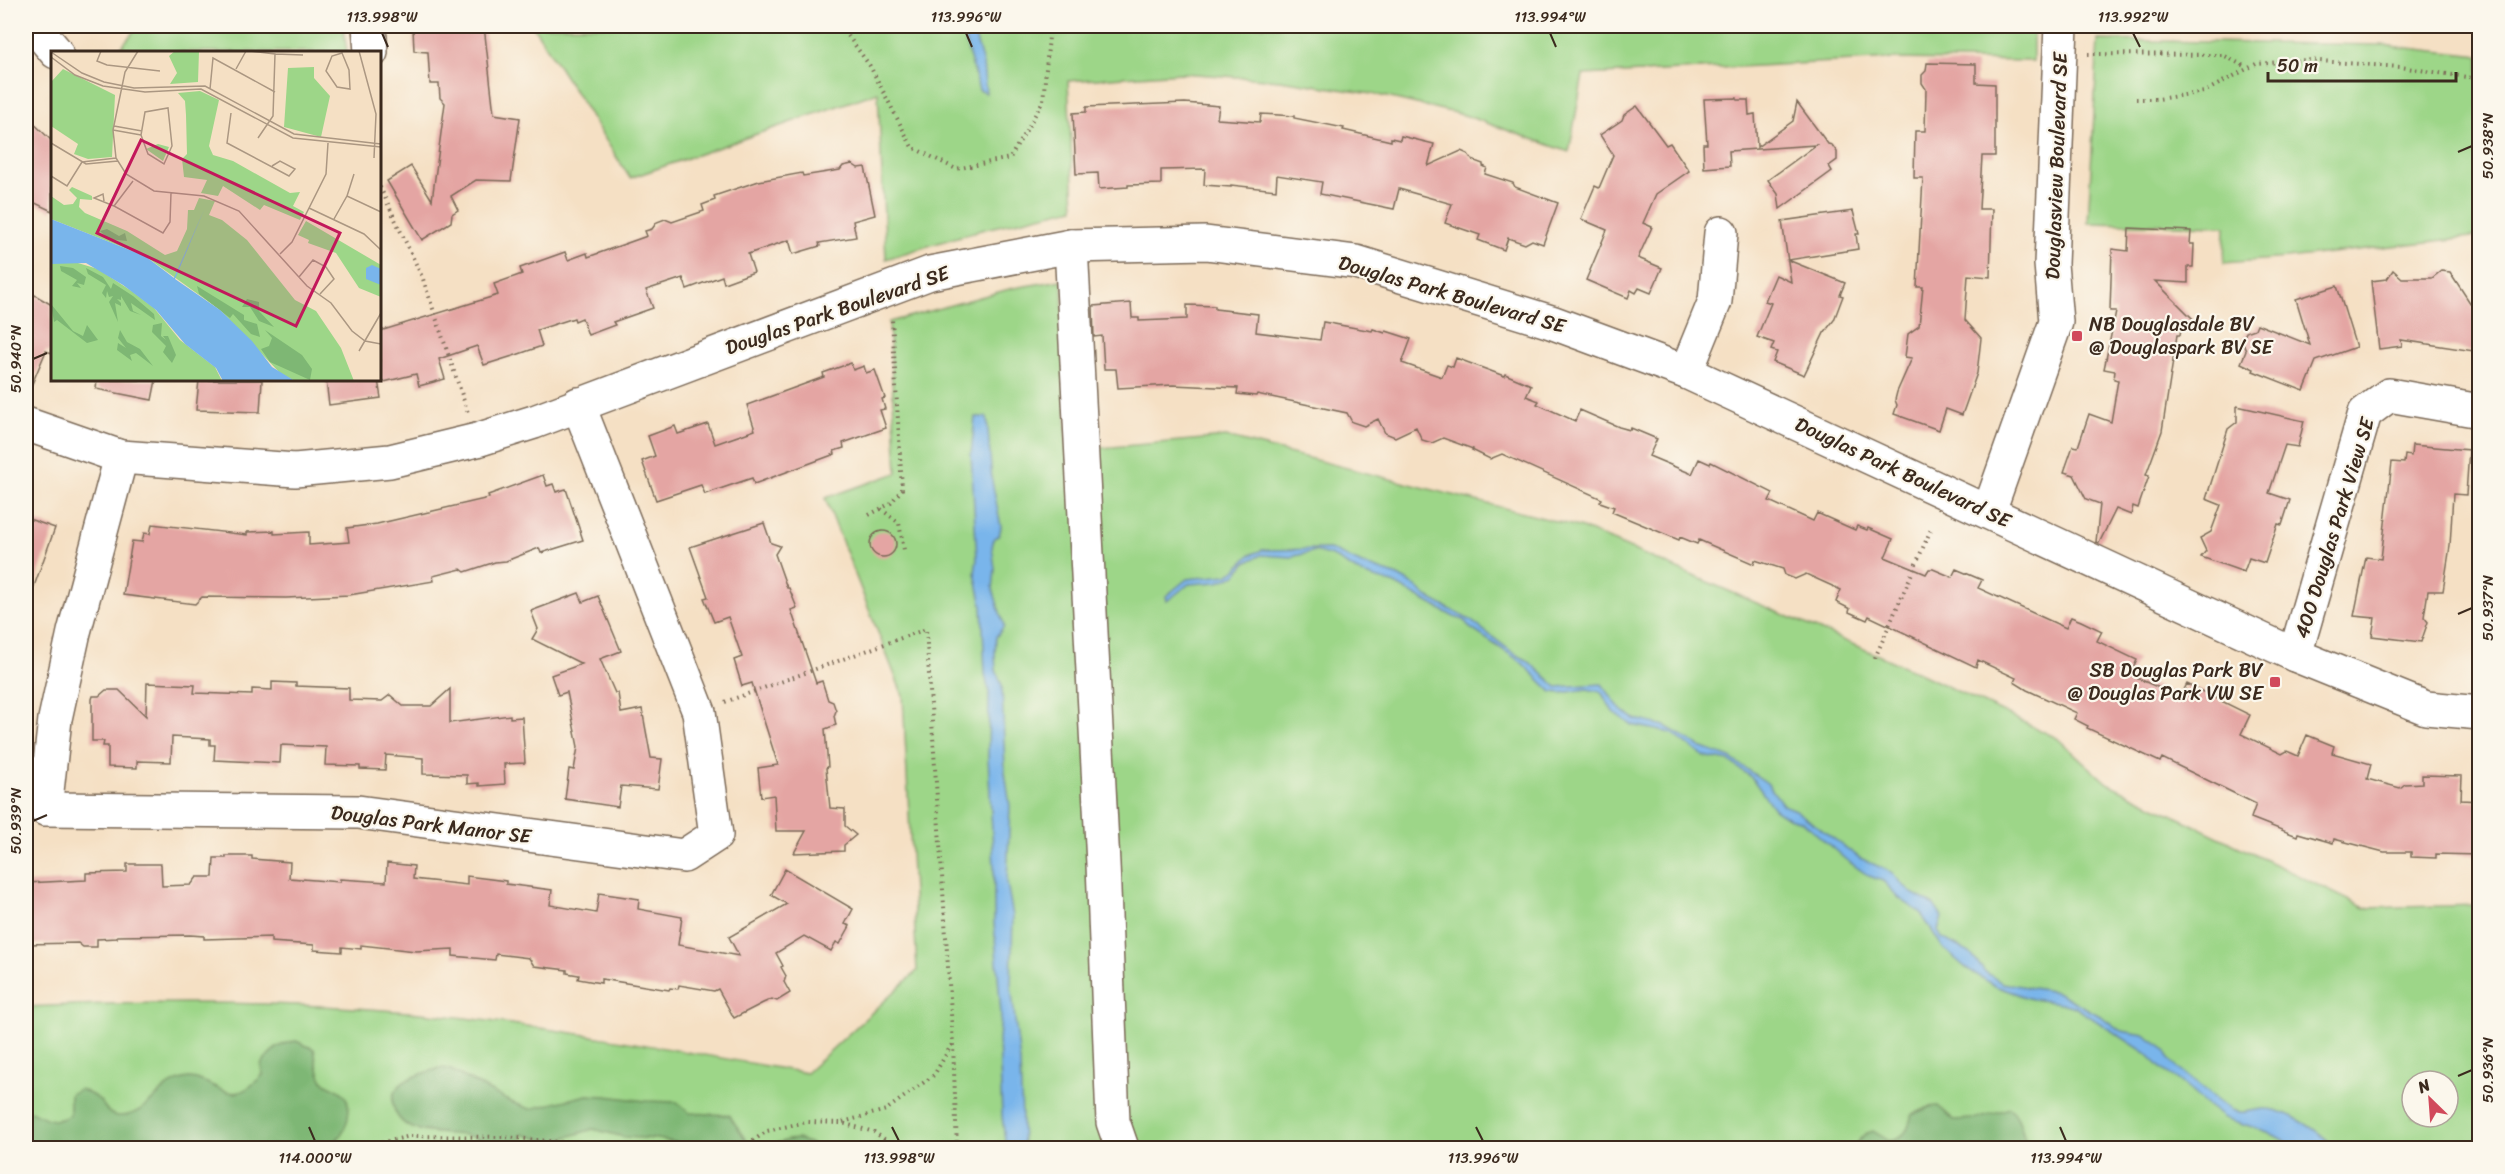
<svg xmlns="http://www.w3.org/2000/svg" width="2505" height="1174" viewBox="0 0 2505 1174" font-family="Sriracha,sans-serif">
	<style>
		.green { fill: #9dd688; stroke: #6c8053; stroke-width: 1.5; fill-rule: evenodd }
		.forest { fill: #7eb774; stroke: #5c7049; stroke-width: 1.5 }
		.water { fill: #79b5eb; stroke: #5a7084; stroke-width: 1.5 }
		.building { fill: #e4a5a3 }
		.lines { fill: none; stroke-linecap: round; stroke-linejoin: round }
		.minor-casing { stroke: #7c6a58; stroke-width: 36 }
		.path { stroke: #7c6a58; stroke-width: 4; stroke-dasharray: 1.5 4.5; stroke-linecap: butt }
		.minor { stroke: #fff; stroke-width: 33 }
		.ticks { fill: none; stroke: #3b2a1e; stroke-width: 2 }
		.poi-dot { fill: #d1495b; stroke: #fbf7ec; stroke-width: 2 }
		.labels { text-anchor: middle; stroke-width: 4.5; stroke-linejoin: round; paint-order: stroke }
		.street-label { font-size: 20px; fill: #3b2a1e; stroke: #fbf7ec }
		.poi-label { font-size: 20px; fill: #3b2a1e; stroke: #fbf7ec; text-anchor: start }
		.inset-road { fill: none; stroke: #ab9782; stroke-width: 1.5 }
		.view { fill: #c2185b; fill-opacity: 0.15; stroke: #c2185b; stroke-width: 3 }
		.inset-edge { fill: none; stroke: #3b2a1e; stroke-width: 3 }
		.neatline { fill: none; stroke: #3b2a1e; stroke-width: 2 }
		.ticks-label { font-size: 15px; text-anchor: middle; fill: #3b2a1e }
	</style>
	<rect width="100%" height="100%" fill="#fbf7ec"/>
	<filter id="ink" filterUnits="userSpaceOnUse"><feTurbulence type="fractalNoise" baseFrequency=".0167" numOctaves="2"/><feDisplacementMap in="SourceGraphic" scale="12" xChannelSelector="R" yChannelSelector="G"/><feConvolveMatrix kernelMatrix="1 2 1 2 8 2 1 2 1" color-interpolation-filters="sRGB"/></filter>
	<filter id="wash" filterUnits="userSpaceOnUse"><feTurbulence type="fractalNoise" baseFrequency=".008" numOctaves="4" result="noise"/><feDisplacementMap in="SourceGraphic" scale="24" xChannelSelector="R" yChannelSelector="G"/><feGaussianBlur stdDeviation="1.35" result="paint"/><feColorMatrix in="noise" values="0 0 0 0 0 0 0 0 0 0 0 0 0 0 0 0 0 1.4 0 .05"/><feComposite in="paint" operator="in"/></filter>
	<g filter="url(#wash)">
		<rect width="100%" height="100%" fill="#f5e0c4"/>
		<g class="green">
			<polygon points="138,26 343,26 347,52 117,52"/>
			<polygon points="533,26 2033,26 2033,61 1893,59 1583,75 1569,152 1464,115 1378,95 1280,80 1181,73 1068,81 1074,208 977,231 886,259 878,92 630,178"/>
			<polygon points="2098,40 2381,45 2479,56 2479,236 2287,258 2224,263 2225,226 2088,223"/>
			<path d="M1062,280L1067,451L1226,437L1582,528L1908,668L2057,738L2107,783L2365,908L2479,905V1148H26V1007C171,1000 321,1001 465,1018C580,1032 693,1053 806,1073L917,971L903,696L825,498L897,473L889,322L1013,288ZM2412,1081H2448V1117H2412Z"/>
		</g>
		<g class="forest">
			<path d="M296,1041L314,1049C316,1058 317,1069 321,1077C325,1088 339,1086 345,1096C356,1114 341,1146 321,1148C307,1150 293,1144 279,1145C273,1145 267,1147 261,1148L26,1147V1113L30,1111C46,1118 54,1125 70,1115V1094L80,1089C86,1092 92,1095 97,1098C106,1105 106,1117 121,1116C150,1115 161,1080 189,1078C196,1078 201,1081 207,1083C235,1097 240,1097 263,1075L261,1065C269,1052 280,1043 296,1041Z"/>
			<path d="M440,1068L449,1069L511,1102L530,1109L587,1095L606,1096L646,1101L676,1102L690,1113L729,1115L751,1147L756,1148H706L657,1139L624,1137L593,1129L551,1142L521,1134L519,1144L521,1148H487L485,1142C459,1125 401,1146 393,1104C389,1080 423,1074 440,1068Z"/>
			<path d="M1938,1106L1954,1120L1974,1119L2010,1108C2022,1118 2021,1134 2029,1148H1858L1857,1142L1865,1134L1873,1131L1889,1141C1906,1138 1907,1130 1912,1115L1929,1107Z"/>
			<polygon points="798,1139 822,1148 764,1148 788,1140"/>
		</g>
		<g class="water">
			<polygon points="961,26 972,26 983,64 986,93 979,90"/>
			<polygon points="975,417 987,417 992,481 1001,527 999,536 994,538 992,547 995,569 993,589 1004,626 996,637 995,656 996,670 1002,686 1005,772 1010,806 1007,883 1013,916 1011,985 1020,1062 1023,1148 1006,1148 1002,1116 999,1039 1001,1015 994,923 994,868 988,757 989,693 985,674 982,606 975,573 977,559 971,455"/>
			<path d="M1330,549L1362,564L1398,576L1416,586L1425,596L1470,620L1515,654L1527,660L1557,687L1602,684L1621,710L1635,719L1665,726L1700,747L1730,758L1767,783L1783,805L1795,810L1860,858L1891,872L1910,892L1934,905L1942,917L1938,930L1942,938L1970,953L1984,971L2002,983L2057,992L2102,1017L2121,1031L2144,1035L2167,1051C2167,1053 2168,1059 2169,1060C2172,1064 2227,1108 2231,1110C2247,1115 2249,1110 2263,1109C2285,1107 2321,1132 2335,1148H2298L2268,1132L2224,1118L2204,1103L2180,1081L2164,1071L2146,1053L2075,1007L2061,1003L2031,999L1995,986L1966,968L1943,948L1920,912L1900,899L1883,881L1869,876L1845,859L1803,822L1788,818L1774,809L1752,778L1729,761L1703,756L1671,733L1632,725L1613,712L1601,692L1587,689L1562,693L1552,692L1520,661L1470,628L1464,620L1454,617L1395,584L1362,574L1332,556L1315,551L1291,557L1261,555L1245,563L1236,575L1218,582L1189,584L1167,601L1166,596L1187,579L1227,575L1234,571L1250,555L1262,550Z"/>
		</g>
		<g id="blocks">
			<g class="building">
				<polygon points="422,26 484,26 494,114 520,118 511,181 476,180 451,196 458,210 452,214 451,222 422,240 387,181 411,166 432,200 445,103 440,98 439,84 430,84 428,52 414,51 413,28 422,28"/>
				<polygon points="1927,63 1976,64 1976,83 1995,84 1995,156 1982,156 1979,209 1992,209 1990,277 1968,275 1965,320 1981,338 1977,373 1962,415 1946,409 1939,430 1894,414 1897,405 1895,400 1897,392 1912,358 1905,357 1908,334 1919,326 1923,287 1917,287 1923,178 1914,178 1915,131 1925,131 1926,89 1922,83 1922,75 1926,71"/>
				<polygon points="1737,98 1737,100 1748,100 1749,115 1755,114 1757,147 1793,121 1797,102 1828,144 1832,145 1837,152 1837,160 1829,166 1832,171 1780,209 1778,194 1768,180 1816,145 1729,151 1730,166 1704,168 1703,144 1707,144 1704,99"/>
				<polygon points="1185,103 1219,106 1217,119 1260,122 1261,114 1294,116 1294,118 1344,128 1343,130 1391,141 1391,138 1400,140 1401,136 1434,144 1428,166 1461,151 1468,154 1472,160 1483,164 1483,166 1487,168 1485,174 1513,183 1515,187 1558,203 1543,244 1532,240 1525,244 1508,238 1504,250 1478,240 1480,235 1445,223 1452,204 1399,189 1394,209 1320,194 1322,182 1277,175 1276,190 1231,185 1231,187 1204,185 1205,169 1161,170 1161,184 1128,185 1128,187 1099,189 1098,173 1076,174 1073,113 1086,112 1086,107"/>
				<polygon points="1637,106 1666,145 1670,143 1689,171 1656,194 1643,223 1652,227 1638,258 1662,268 1651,293 1639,288 1636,293 1631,290 1628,298 1586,280 1607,230 1581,219 1595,186 1599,188 1613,155 1600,135 1622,120 1624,115"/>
				<polygon points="26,116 52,141 52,211 35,203 26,194"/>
				<polygon points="852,164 858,168 865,167 875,215 853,221 856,237 819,243 820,246 793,254 789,240 748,254 754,272 724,283 722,276 687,289 683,278 646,290 653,308 613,322 615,325 588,335 582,318 575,321 574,318 537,330 542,346 516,355 484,365 477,346 439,359 445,379 419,386 416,374 380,383 380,331 498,295 494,284 522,274 520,268 565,252 568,260 587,253 588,257 647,236 645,231 652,229 657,222 665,219 672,222 704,211 702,205 715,200 714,196 759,181 802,173 803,176 840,170 843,166"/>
				<polygon points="1853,211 1859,234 1856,234 1858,249 1788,260 1845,283 1840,295 1843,296 1834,320 1824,333 1804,375 1773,362 1777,352 1771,350 1774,343 1757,337 1771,303 1765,301 1776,275 1791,282 1782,221"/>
				<polygon points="2129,228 2191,231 2190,244 2194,244 2193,267 2188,267 2188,283 2155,281 2193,319 2181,328 2180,335 2177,335 2162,431 2146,475 2149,476 2138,508 2133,506 2131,515 2116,509 2099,543 2096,542 2100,504 2086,499 2074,475 2064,472 2073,446 2078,447 2089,414 2111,422 2118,380 2114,379 2115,371 2104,369 2116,311 2110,311 2112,249 2128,251"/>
				<polygon points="2393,270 2402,278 2432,278 2441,271 2450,272 2480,318 2480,352 2401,340 2402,346 2379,349 2371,281 2387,279"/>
				<polygon points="2337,286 2356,347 2316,361 2304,391 2253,371 2254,369 2241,363 2246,351 2242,341 2246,332 2255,329 2257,324 2310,345 2296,299"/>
				<polygon points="26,290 52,305 52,353 46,351 26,398"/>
				<polygon points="1131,303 1132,318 1139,318 1139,321 1187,319 1187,305 1215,306 1215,309 1258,314 1256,332 1320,340 1323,322 1372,331 1373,329 1385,333 1386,331 1411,339 1402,363 1442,377 1447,365 1453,367 1456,358 1504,376 1505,374 1531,385 1526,396 1539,401 1537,404 1575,421 1580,410 1619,427 1630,430 1631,428 1657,439 1649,456 1692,474 1699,459 1710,464 1711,462 1773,493 1769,501 1813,521 1817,513 1855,530 1857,526 1867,530 1868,528 1893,539 1885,557 1926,574 1929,569 1933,569 1952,577 1956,569 1982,580 1978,588 2066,628 2071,617 2081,621 2102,631 2097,641 2137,660 2130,675 2180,697 2187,684 2250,715 2241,734 2282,754 2287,751 2298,756 2307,735 2334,746 2332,753 2371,764 2367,779 2400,788 2405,784 2422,783 2422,775 2462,776 2461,800 2480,801 2480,855 2436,854 2436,858 2411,857 2411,852 2384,852 2334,839 2333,843 2298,833 2297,836 2251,818 2256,804 2162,758 2160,762 2087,728 2088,726 2074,719 2077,713 2027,690 2014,682 2016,678 1978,660 1976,667 1869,616 1867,620 1849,612 1850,609 1836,602 1841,590 1806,574 1795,579 1785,575 1783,569 1755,560 1754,564 1699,540 1697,544 1680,537 1679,540 1612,512 1614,507 1600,502 1602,499 1502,454 1490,459 1472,450 1473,449 1443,438 1432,443 1422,440 1416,427 1395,437 1385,433 1378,419 1364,426 1352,422 1347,413 1257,394 1256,396 1237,394 1238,388 1173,385 1118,388 1116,369 1104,369 1102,336 1094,337 1093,306"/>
				<polygon points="851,363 853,370 864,366 866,373 875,370 885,398 882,399 885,409 880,410 886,428 843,443 844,448 834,451 835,454 754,484 752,478 705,494 701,485 656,500 642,461 655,456 648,436 675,426 678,434 708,424 715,444 755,430 747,405 824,377 823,373"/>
				<polygon points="97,380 156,380 152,400 96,389"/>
				<polygon points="199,380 262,380 260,412 196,410"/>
				<polygon points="326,380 378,380 381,398 329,405"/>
				<polygon points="2237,406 2304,421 2298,447 2285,445 2269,493 2290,500 2282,525 2278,524 2265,563 2249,558 2244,572 2201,557 2206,551 2200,538 2211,532 2221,505 2206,499 2228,429 2237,422"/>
				<polygon points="2412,445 2469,450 2466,495 2453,494 2450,546 2443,591 2428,591 2424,617 2428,622 2421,642 2372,636 2375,618 2354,616 2366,557 2381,559 2392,462 2404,463 2405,455 2411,456"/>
				<polygon points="543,475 547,486 553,484 556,492 566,489 583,540 541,553 539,548 506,561 495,562 465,572 461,569 433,576 434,581 349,595 286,598 202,597 195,604 123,595 132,541 142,542 144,533 150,534 152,524 247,535 247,532 274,531 274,534 309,532 309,545 349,542 347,528 377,524 489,498 488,495"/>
				<polygon points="26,518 55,528 28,603 26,602"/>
				<polygon points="764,523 771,543 780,546 775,554 787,588 789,588 797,608 791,610 816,683 822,681 828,700 833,702 836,711 834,716 836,725 825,729 828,767 826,768 830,808 845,809 845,826 856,835 844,845 844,851 794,853 806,831 776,831 774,795 761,797 758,768 778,765 752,683 742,686 734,660 742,657 728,617 714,622 704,598 708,597 690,547"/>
				<circle cx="883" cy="544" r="13"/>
				<polygon points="579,593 583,602 598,596 621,651 600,659 615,693 618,693 621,713 642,709 651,758 662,759 658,789 621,786 618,807 565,799 569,769 574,770 578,747 567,692 558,695 551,675 582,664 532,639 538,629 531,611"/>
				<polygon points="272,682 296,683 296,686 349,688 349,700 382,701 390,695 403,706 431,706 450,689 450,723 510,715 510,718 522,717 525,763 504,764 505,784 479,786 479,783 467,784 467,775 423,774 423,758 386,755 385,770 360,769 360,766 325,765 326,747 281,745 280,763 214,760 215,745 210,745 210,739 172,737 171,762 137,761 137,768 108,767 108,746 103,746 104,741 92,741 92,699 93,696 99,696 106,690 119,690 146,716 147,683 195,685 194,693 252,695 252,689 272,690"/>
				<polygon points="226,856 252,856 252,859 290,862 289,878 340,882 340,879 386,882 387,863 414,866 413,879 467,885 467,876 506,881 506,884 552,890 550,905 596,913 599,893 639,899 638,909 682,917 678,945 739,956 729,937 787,904 771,895 785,869 853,909 845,924 850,926 840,944 836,942 831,951 804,936 776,953 783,966 781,967 786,976 784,982 790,993 777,1001 772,999 763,1003 734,1018 718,989 714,991 679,985 678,989 670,988 669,990 601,979 601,983 578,979 579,975 567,973 567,970 534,966 529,958 496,954 495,960 453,956 453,949 416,951 361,945 361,949 342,947 342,952 314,950 314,945 271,942 271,937 204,939 204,936 190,935 117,936 117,938 97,939 97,947 83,947 78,943 26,944 26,883 86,880 86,873 127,872 127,864 161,864 162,886 191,885 197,877 213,877 214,858 226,858"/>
			</g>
		</g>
	</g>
	<g filter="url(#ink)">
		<use href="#blocks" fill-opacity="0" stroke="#7c6a58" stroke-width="1.5"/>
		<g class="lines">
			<g class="minor-casing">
				<g id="minor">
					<polyline points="34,26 56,52"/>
					<polyline points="369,26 371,52"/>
					<polyline points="1071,246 1103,864 1113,1122 1122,1148"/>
					<polyline points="1686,372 1715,301 1721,233"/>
					<polyline points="26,424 121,457 295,470 390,461 477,440 534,422 930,273 1071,246 1206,243 1356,262 1551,322 1686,372 2295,655 2426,708 2480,713"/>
					<polyline points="121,457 74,632 55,719 45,809 358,812 684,856 716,835 699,712 578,404"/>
					<polyline points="1989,511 2056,322 2051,264 2061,26"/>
					<polyline points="2295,655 2365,413 2389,395 2480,411"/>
				</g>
			</g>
			<g class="path">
				<polyline points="841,26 870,66 912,147 956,169 1010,158 1043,101 1050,26"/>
				<polyline points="2088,54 2223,55 2246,67"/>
				<polyline points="2136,99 2158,99 2204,92 2256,64 2306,60 2400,67 2480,79"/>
				<polyline points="380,187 423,279 468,413"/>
				<polyline points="881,509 899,523 904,550"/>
				<polyline points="869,515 891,503 902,489 892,319"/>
				<polyline points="1875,658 1932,527"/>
				<polyline points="725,702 926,629 953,1044 957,1148"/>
				<polyline points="843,1122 886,1110 934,1075 952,1044"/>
				<polyline points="154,1148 213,1145 234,1148"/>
				<polyline points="358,1148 411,1136 506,1137 622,1148"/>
				<polyline points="743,1148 767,1131 806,1122 842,1123 874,1132 897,1148"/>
			</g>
			<use href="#minor" class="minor"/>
		</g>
	</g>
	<path class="ticks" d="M382,33L388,47M966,33L972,47M1550,33L1556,47M2133,33L2140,47M2458,152L2472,146M33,359L47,353M2458,614L2472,608M33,821L47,815M2458,1076L2472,1070M309,1127L315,1141M892,1127L899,1141M1476,1127L1483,1141M2060,1127L2066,1141"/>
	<g class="poi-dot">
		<rect x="2071" y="330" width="12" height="12" rx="3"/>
		<rect x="2269" y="676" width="12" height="12" rx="3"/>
	</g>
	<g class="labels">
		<g class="street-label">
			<text transform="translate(2056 166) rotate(-88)" y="7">Douglasview Boulevard SE</text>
			<text transform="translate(1452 294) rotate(16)" y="7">Douglas Park Boulevard SE</text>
			<text transform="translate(837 310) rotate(-19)" y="7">Douglas Park Boulevard SE</text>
			<text transform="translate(1903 472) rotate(25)" y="7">Douglas Park Boulevard SE</text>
			<text transform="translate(2334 528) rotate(-73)" y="7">400 Douglas Park View SE</text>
			<text transform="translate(431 824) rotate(7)" y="7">Douglas Park Manor SE</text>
		</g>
		<g class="poi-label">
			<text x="2089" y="331">NB Douglasdale BV<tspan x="2089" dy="23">@ Douglaspark BV SE</tspan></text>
			<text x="2263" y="677" text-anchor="end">SB Douglas Park BV<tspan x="2263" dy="23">@ Douglas Park VW SE</tspan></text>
		</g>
	</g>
	<g transform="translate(51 51)">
		<rect width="330" height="330" fill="#f5e0c4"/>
		<path d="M124,0H148L147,31L119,33L126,22L118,5ZM263,16V27L279,45L270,86L233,76L237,17ZM12,18L64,44L61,106L37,108L23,103L27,93L0,75V31ZM149,40L168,49L158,95L162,104L182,110L239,142L249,141L242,155L253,161L249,169L213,154L209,159L172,135L167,145L150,142L156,129L133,126L131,108L136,103L135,64L134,50L127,42ZM107,93L118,96L112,110L95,98ZM21,136L41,145V149L29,148L28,156L34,162L76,180L114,204L126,200L136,178L137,159H143L148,147L164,150L158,164L171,169L196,189L244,249L265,260L290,297L303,330H244L229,322L169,259L94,205L0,168V145L13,154L22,153L26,147L18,139ZM255,170L330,214V246L308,237L285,202L257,192L258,189L247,184ZM0,204L47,218L82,241L103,257L129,289L164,316L171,330H0Z" fill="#9dd688"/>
		<path d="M56,178L68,185L74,182L76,190L57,188L49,180ZM9,215L22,217L35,226L33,234L26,232L30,237L21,235L26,229L10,220ZM35,217L52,226L60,238L62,232L82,245L103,263L104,269L80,252L82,260L90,264L79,260L70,245V249L66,248L70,252V255L64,252L67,271L58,251L62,245L58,246L56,240L55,247L51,242L55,234L37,223ZM146,235L193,264V269L206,273L209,286L200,283L182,263L179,267L148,243ZM196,248L208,251V260L223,276L208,270L199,256H191ZM0,253L22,280L32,285L36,274L47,289L36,292L6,269L3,271ZM111,272L110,285L115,289L112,285H117L125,304L121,312L112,301L115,295L101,281L102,274ZM69,279L76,291L89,298L102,315L85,302L79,304L81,310L66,299L67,292L75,297L67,287ZM214,279L251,304L261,318L259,329L219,311L210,298L218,295L221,287Z" fill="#7eb774"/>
		<path d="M153,159L124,228L169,259L201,290L221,316L244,330H172L165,317L134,293L105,259L72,234L35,212L0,213V168L94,205L123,227ZM321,214L330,218V234L315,228V217Z" fill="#79b5eb"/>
		<path class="inset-road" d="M50,0L46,10L56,14L109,20M87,0L74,21L62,79L65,107L75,123L103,140L153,145L188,160L256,235L280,252L301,280L314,290L330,293M199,0L224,3L222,65L207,87M308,0L325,63L323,107M0,1L31,22L53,31L83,37L154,35L243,83L330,93M291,2L298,19L299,38L286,36L275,20L281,5ZM224,3L252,4M0,6L24,24L52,35L94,41L150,38L242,87L330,96M185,18L195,0M159,38L162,7L224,41M117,57L121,95L113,113L97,103L90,84L94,61ZM180,62L176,92L238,125L244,118L229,110L221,115M63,75L91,80M62,79L90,84M0,92L35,113L67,110M31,111L65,107M0,125L16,135L31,111M82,130L63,155L112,182L119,171L120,142M296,145L303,123M53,150L52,143L43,147L63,155M258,157L313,183L330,199M283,168L296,145L330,161M229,203L241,191L275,123L277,92M248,226L262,209L275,216L283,228L269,243M308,300L330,262"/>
		<path class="view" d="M90,89L289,182L245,275L46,182Z"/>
		<rect width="330" height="330" class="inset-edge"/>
	</g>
	<rect width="2505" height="1174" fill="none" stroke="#fbf7ec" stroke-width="66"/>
	<g transform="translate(2430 1099) rotate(335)"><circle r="28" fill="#fbf7ec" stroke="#aea59a" stroke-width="1.5"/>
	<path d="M0-4.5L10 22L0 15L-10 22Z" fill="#d1495b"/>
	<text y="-9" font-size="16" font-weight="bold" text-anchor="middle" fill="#3b2a1e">N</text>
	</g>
	<path d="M2268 72v9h188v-9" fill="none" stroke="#3b2a1e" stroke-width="3"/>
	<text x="2277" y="72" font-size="18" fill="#3b2a1e" stroke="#fbf7ec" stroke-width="4.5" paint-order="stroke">50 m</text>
	<rect x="33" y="33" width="2439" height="1108" class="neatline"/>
	<g class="ticks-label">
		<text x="382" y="22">113.998°W</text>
		<text x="966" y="22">113.996°W</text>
		<text x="1550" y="22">113.994°W</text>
		<text x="2133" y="22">113.992°W</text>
		<text transform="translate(2488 146) rotate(-90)" y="5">50.938°N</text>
		<text transform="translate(16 359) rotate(-90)" y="5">50.940°N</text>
		<text transform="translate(2488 608) rotate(-90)" y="5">50.937°N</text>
		<text transform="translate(16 821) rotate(-90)" y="5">50.939°N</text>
		<text transform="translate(2488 1070) rotate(-90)" y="5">50.936°N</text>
		<text x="315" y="1163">114.000°W</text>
		<text x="899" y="1163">113.998°W</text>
		<text x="1483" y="1163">113.996°W</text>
		<text x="2066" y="1163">113.994°W</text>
	</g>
</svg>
